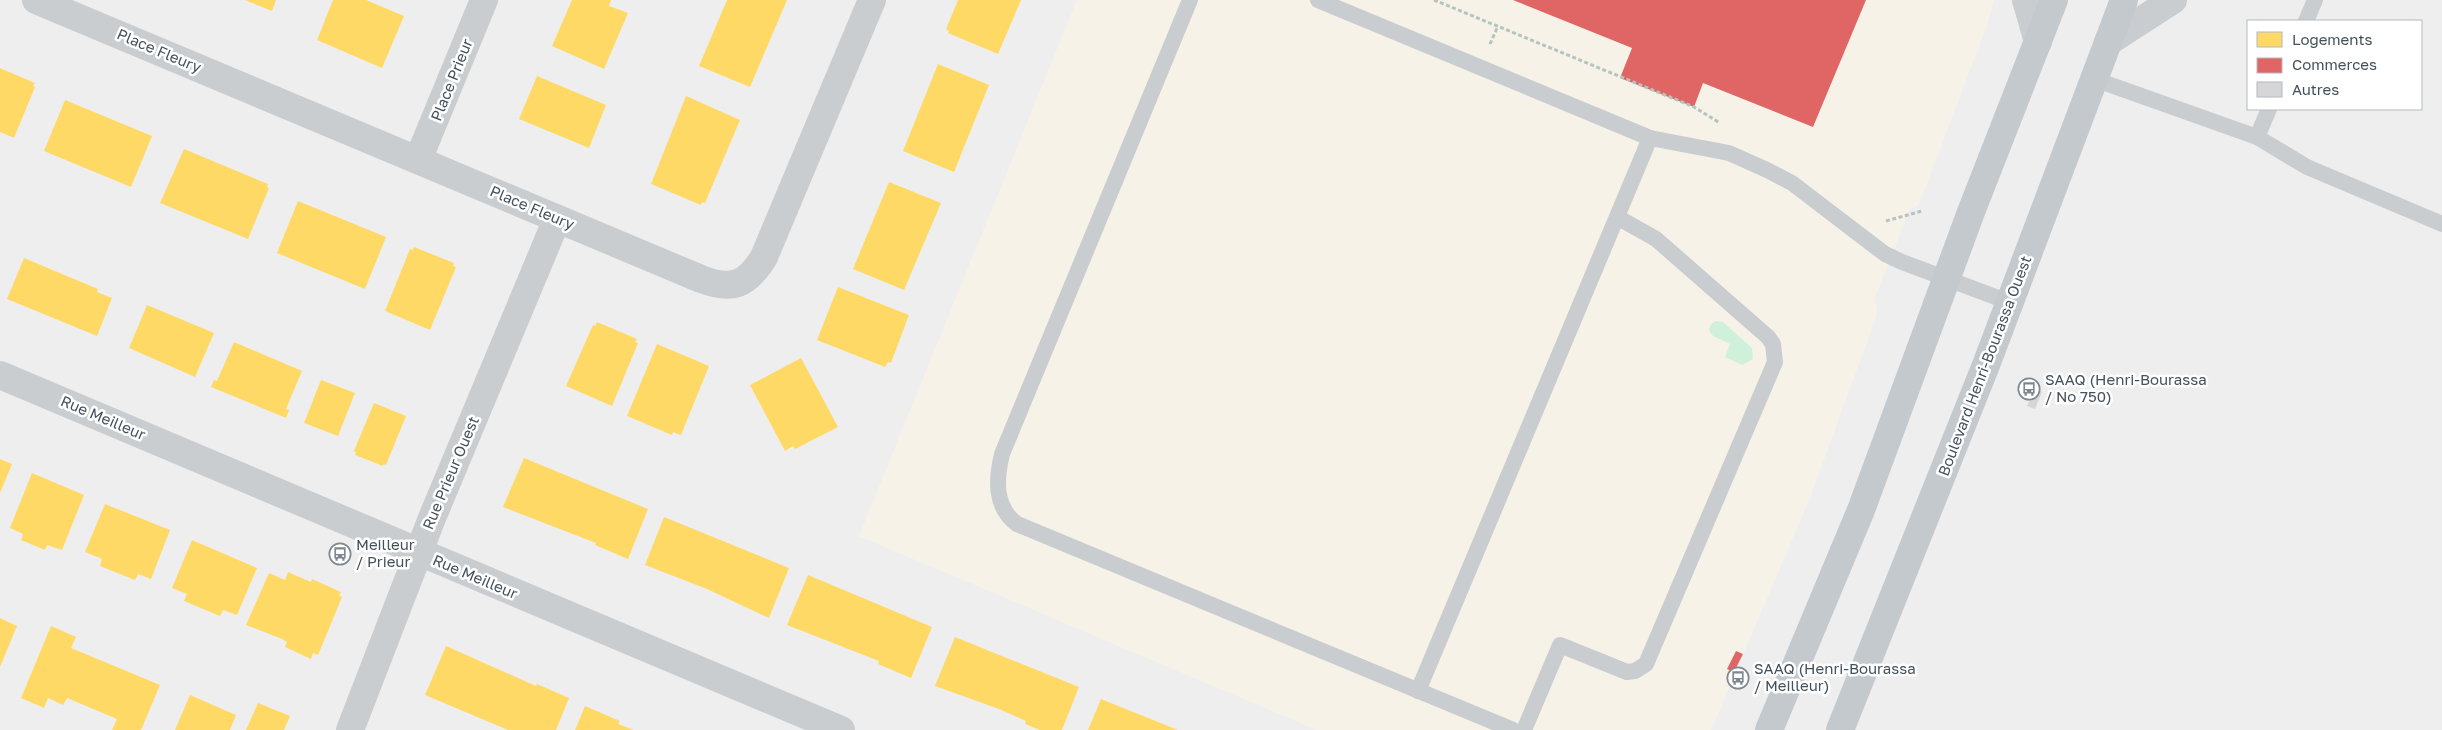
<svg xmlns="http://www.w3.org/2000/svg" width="2442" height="730" viewBox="0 0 2442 730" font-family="'Golos Text',sans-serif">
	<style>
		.commercial { fill: #f7f2e8 }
		.green { fill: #cff1db }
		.homes { fill: #ffd966 }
		.shops { fill: #e06666 }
		.building { fill: #d6d6d9 }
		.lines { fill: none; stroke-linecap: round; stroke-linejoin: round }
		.path { stroke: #b5c4bf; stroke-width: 3; stroke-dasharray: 4 2.5; stroke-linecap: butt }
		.lane { stroke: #cacdcf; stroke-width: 16 }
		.street { stroke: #cacdcf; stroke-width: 28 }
		.primary { stroke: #c4c9ce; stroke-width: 28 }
		.labels { text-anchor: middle; stroke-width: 5; stroke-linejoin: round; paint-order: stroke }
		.street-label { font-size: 15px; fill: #43515d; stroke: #fff }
		.poi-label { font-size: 15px; fill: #43515d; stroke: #fff; text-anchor: start }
	</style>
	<rect width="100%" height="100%" fill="#efeeee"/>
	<polygon class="commercial" points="1077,0 1994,0 1987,25 1923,194 1918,205 1910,209 1874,300 1877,308 1876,317 1811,495 1711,730 1317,730 859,536"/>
	<polygon class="green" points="1716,321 1723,322 1752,348 1753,359 1742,365 1725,357 1730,344 1713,336 1709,330 1711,324"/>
	<g class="homes">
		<polygon points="245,0 276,0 272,11"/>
		<polygon points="333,0 366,0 404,16 382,68 317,40"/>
		<polygon points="572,0 611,0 609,6 628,13 604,69 552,46"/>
		<polygon points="727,0 787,0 750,87 699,66"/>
		<polygon points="958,0 1021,0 998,54 948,33 949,31 946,29"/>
		<polygon points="938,64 989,85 954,172 903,151"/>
		<polygon points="0,68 35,83 33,86 35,87 14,138 0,132"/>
		<polygon points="537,76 606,105 589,148 519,119"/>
		<polygon points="686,96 740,120 705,203 702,202 701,205 651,184"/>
		<polygon points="65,100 152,136 131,187 44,151"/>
		<polygon points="184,149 268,184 267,187 269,188 248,239 160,203"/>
		<polygon points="889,182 941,203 904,290 853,269"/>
		<polygon points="298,201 386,237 365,289 277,253"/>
		<polygon points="414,247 454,263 453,266 456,267 430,330 385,311 410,249 413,250"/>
		<polygon points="24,258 98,289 97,292 112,298 97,336 7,299"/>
		<polygon points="838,287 909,315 891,363 888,362 885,367 817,340"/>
		<polygon points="147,305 214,333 195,377 129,348"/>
		<polygon points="597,322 637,339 635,342 638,343 612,406 566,386 593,325 595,326"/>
		<polygon points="234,342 302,371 286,409 289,410 286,418 211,387 214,380 217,381"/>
		<polygon points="657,344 709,366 681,435 673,432 672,435 627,416"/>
		<polygon points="801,358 838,427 795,449 793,446 785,451 750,385"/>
		<polygon points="321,380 355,393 338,436 304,423"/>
		<polygon points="374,403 406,416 386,465 384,464 383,466 355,455 356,452 354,451"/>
		<polygon points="524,458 648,509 628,559 595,545 596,543 503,507"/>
		<polygon points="0,459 12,464 0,493"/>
		<polygon points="32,473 84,495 62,550 47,545 45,550 21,540 23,534 10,528"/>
		<polygon points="105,504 170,530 151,579 138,574 135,580 100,566 102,559 85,552"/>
		<polygon points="664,517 789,568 769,618 707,589 645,565"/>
		<polygon points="192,540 257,568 237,615 223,610 220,616 184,601 187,594 172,588"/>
		<polygon points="288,572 311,582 312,579 341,592 339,596 342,597 318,655 313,653 311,659 285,647 287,642 282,639 246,625 269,573 285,580"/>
		<polygon points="808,575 932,627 911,678 878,664 879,661 787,625"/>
		<polygon points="0,618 17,626 0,667"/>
		<polygon points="51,626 76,637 71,648 160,685 141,730 112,730 117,719 67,698 63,705 48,698 44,708 21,698"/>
		<polygon points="955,637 1079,687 1062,730 1040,730 1025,724 1026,721 999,709 935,686"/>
		<polygon points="446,646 536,686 537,684 569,698 556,730 508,730 425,695"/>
		<polygon points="190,695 236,715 230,730 175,730"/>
		<polygon points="1101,699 1178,730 1088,730"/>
		<polygon points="258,703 290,716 284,730 246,730"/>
		<polygon points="585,706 620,721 618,724 634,730 575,730"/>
	</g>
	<g class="shops">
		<polygon points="1513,0 1866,0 1813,127 1703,83 1694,107 1620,78 1632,48"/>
		<polygon points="1736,651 1743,654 1734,672 1727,669"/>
	</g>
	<polygon class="building" points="2035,388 2042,392 2035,409 2027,406"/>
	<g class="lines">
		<g class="path">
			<polyline points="1434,0 1694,107 1720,123"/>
			<polyline points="1490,44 1498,26"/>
			<polyline points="1886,221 1922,211"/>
		</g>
		<g class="lane">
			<path d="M1190,0L1002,454C996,479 994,507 1017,524L1513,730"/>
			<polyline points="1318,0 1650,138 1729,153 1767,170 1792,183 1885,254 1902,262 2009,302"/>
			<polyline points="2306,21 2315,0"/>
			<polyline points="2094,79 2257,137 2307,167 2442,224"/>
			<polyline points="2257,137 2269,109"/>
			<polyline points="1418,691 1650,138"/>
			<polyline points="1524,730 1560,645 1627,672 1635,671 1646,664 1775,362 1773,344 1768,337 1656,239 1617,217"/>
		</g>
		<g class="street">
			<path d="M36,0L701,279C732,291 747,285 764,257L872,0"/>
			<polyline points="2026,0 2038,42"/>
			<polyline points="2108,42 2173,0"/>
			<polyline points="418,160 484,0"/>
			<polyline points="0,375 841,730"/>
			<polyline points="350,730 432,518 557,219"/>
		</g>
		<g class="primary">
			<polyline points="1769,730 1861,510 1971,212 2054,0"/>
			<polyline points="1840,730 1986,365 2124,0"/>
		</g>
	</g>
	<defs>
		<g id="bus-ring" transform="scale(1.125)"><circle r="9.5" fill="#fff" stroke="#7f8890" stroke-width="1.5"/><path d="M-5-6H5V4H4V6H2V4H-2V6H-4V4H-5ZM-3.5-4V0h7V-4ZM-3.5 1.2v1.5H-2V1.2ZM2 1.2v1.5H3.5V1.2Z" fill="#7f8890"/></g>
	</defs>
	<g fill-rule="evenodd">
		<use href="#bus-ring" x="2029" y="389"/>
		<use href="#bus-ring" x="340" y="554"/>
		<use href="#bus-ring" x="1738" y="678"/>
	</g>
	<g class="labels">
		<g class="street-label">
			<text transform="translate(159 51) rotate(23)" y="5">Place Fleury</text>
			<text transform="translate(452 80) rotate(-68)" y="5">Place Prieur</text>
			<text transform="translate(532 208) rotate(23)" y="5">Place Fleury</text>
			<text transform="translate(1985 366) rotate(-69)" y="5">Boulevard Henri-Bourassa Ouest</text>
			<text transform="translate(103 418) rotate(23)" y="5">Rue Meilleur</text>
			<text transform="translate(451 473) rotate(-67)" y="5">Rue Prieur Ouest</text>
			<text transform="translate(475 577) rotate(23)" y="5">Rue Meilleur</text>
		</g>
		<g class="poi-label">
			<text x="2045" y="385">SAAQ (Henri-Bourassa<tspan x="2045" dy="17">/ No 750)</tspan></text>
			<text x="356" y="550">Meilleur<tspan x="356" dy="17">/ Prieur</tspan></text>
			<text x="1754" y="674">SAAQ (Henri-Bourassa<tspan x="1754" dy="17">/ Meilleur)</tspan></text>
		</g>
	</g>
	<rect x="2247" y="20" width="175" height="90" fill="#ffffff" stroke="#b4b9be"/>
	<rect x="2257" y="32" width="25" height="15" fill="#ffd966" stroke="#b4b9be"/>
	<text x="2292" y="45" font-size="15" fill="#43515d">Logements</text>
	<rect x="2257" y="58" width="25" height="15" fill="#e06666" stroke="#b4b9be"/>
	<text x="2292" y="70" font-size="15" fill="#43515d">Commerces</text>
	<rect x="2257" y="82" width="25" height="15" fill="#d6d6d9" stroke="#b4b9be"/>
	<text x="2292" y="95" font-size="15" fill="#43515d">Autres</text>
</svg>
